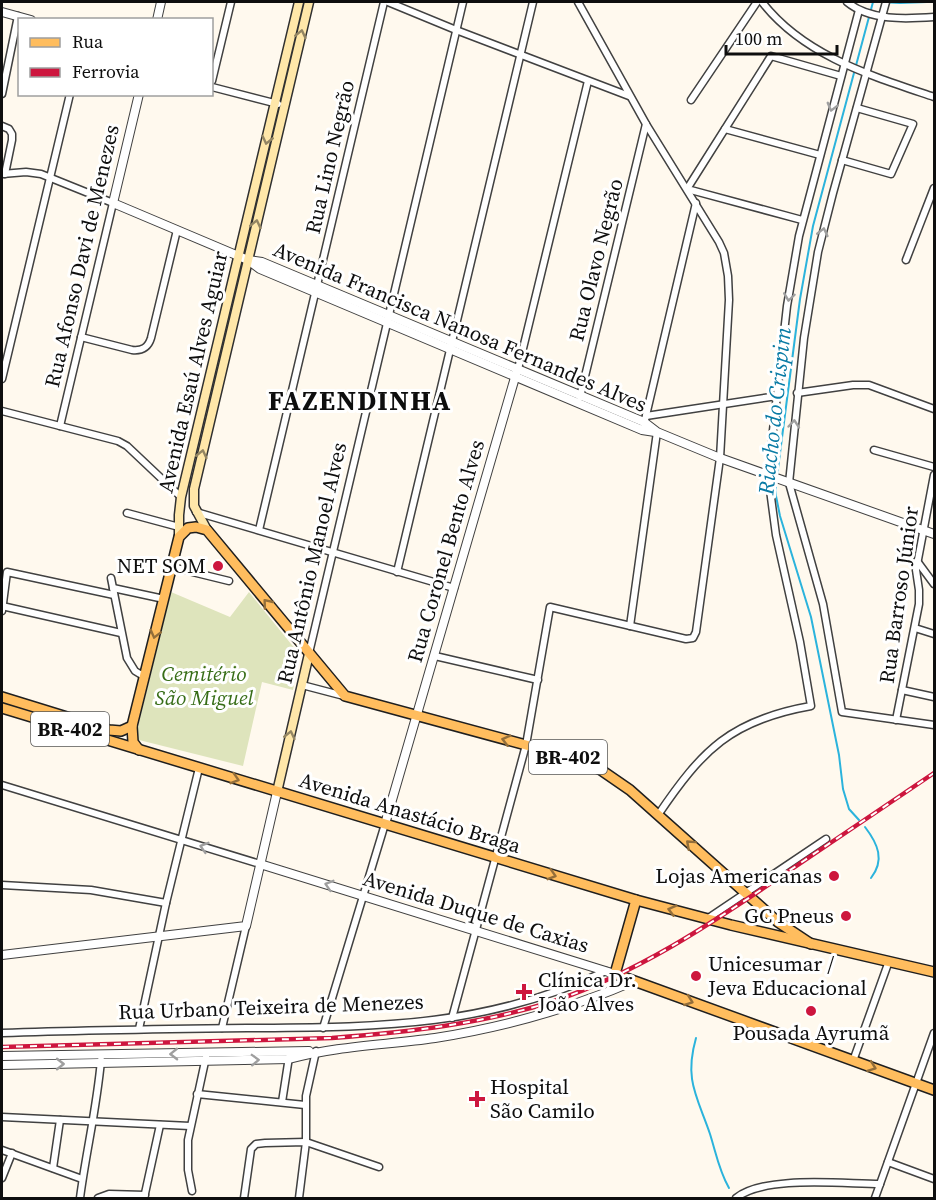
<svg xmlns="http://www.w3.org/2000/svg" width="936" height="1200" viewBox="0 0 936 1200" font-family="'Source Serif 4',serif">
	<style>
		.cemetery { fill: #dee4bc }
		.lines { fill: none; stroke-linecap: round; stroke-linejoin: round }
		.stream { stroke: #2bb3dc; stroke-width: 2 }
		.minor-casing { stroke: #414141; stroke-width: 9 }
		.tertiary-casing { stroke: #414141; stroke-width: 10 }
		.secondary-casing { stroke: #303030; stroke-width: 11 }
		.primary-casing { stroke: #1f1f1f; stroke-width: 12 }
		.minor { stroke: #fff; stroke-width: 6 }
		.tertiary { stroke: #fff; stroke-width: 8 }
		.secondary { stroke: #ffe7a9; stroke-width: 8 }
		.primary { stroke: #ffbd5e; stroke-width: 9 }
		.rail-casing { stroke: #cd163e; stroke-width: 4.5 }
		.rail { stroke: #fff; stroke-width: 2; stroke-dasharray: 7; stroke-linecap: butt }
		.oneway { stroke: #938563 }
		.oneway2 { stroke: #9f9f9f }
		.oneway3 { stroke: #936e3a }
		.poi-dot { fill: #cd163e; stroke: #fff; stroke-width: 2 }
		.labels { text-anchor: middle; stroke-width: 6; stroke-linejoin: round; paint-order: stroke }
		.shield { fill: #fff; stroke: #565656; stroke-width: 1.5 }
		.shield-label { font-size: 20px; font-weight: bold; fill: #0e0e0e }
		.street-label { font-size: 21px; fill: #0e0e0e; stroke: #fff }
		.poi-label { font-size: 21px; fill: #0e0e0e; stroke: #fff; text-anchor: end }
		.park-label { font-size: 21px; font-style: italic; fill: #376d17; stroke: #fff }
		.water-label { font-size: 22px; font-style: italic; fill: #097ba5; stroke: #fff }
		.district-label { font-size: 27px; font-weight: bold; letter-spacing: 1.5px; fill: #0e0e0e; stroke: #fff }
	</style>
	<rect width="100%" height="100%" fill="#fff9ee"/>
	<polygon class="cemetery" points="171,592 230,617 249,592 300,655 293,690 262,682 243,766 135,739"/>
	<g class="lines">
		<g class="stream">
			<polyline points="880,2 900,3 927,2"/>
			<polyline points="777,476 800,299 813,226 873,2"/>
			<polyline points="776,482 776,496 780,516 811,617 839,755 843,789 849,809 859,820"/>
			<path d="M865,827C878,844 885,860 871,878"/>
			<path d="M696,1038C684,1080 697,1096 710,1134C716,1153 719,1171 729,1188"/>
		</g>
		<g class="minor-casing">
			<g id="minor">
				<polyline points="388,2 456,30 629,96"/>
				<path d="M762,2C804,56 872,76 934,97"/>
				<path d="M847,2C870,21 906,19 934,17"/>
				<polyline points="886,2 833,193 818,252 804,338 789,483 823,604 842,712 934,725"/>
				<polyline points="212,81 231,2"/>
				<polyline points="212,87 278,104"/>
				<polyline points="2,94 18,16"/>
				<polyline points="691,100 757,2"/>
				<polyline points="2,126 9,129 12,134 12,140 5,174"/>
				<polyline points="725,129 820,155"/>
				<polyline points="842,160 891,174 913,124 857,108"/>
				<polyline points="2,174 26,172 41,174 113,203 60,426"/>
				<polyline points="802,220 687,189 771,56 841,76"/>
				<polyline points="906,260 934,188"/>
				<path d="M81,337L132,350C142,351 148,348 151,338L177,230"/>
				<polyline points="518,369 588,81"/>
				<polyline points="2,379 70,94"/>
				<polyline points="797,393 853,385 869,385 934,409"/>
				<polyline points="580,397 646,124"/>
				<polyline points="2,411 118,441 127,446 181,497"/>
				<polyline points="646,416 777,396"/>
				<polyline points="644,424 696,203"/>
				<polyline points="874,450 934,467"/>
				<polyline points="196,512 454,588"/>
				<polyline points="127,513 179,527"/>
				<polyline points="259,530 384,2"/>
				<polyline points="917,561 934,584"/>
				<polyline points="172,567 229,581"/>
				<polyline points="397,572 533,2"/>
				<polyline points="111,578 127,658 135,671 145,677"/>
				<polyline points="113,588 164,599"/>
				<polyline points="2,606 121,633"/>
				<polyline points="2,611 7,572 114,595"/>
				<polyline points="630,626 657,432"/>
				<polyline points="915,628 934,634"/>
				<polyline points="309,653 463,2"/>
				<polyline points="435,656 538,680"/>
				<polyline points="302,685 344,696"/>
				<polyline points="902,690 934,697"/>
				<polyline points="896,720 919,604 919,590 916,570 934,475"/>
				<polyline points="2,785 260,864"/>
				<path d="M658,815C702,750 731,720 811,706L800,642L776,535L768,475L787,306L799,236L859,10"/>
				<polyline points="2,885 91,890 166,903"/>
				<polyline points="707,919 826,839"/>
				<polyline points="452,1018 526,745 550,607 686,639 693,638 696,632 720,458 729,300 728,276 724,253 719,242 646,124 578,2"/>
				<polyline points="222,1028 246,926"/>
				<polyline points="323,1028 385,824"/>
				<polyline points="139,1029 166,903 199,768"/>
				<path d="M2,1033C83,1030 165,1029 247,1028C376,1027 485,1028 606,971"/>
				<polyline points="853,1061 889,961"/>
				<polyline points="197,1094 305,1105"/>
				<polyline points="282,1102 289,1057"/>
				<polyline points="2,1117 190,1126"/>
				<polyline points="2,1150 82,1179"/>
				<polyline points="888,1162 934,1179"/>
				<polyline points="53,1168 60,1120"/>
				<polyline points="2,1178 12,1153"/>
				<polyline points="192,1191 188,1170 188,1140 206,1057"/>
				<path d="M80,1198C86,1152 97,1107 101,1060"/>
				<polyline points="98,1198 109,1194 145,1195"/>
				<polyline points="144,1198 160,1125"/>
				<polyline points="244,1198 251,1149 256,1144 265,1143 306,1142 379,1167"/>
				<polyline points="299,1198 306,1142 306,1096 316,1051"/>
				<path d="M736,1198C765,1175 842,1184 880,1184"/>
				<polyline points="875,1198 934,1033"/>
			</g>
		</g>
		<g class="tertiary-casing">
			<g id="tertiary">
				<polyline points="2,12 31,20"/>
				<polyline points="157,20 161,2"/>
				<polyline points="139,94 113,203 248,260 260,269 642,430 655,432"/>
				<polyline points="248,260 262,262 644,422 657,432 720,458 934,534"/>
				<polyline points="385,824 516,374"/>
				<polyline points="260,864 615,974"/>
				<polyline points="2,955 246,926 277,792"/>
				<polyline points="2,1056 309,1051"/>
				<path d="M2,1065L289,1059C337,1046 386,1045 435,1038C504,1027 570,1009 634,981"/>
			</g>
		</g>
		<g class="secondary-casing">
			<g id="secondary">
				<polyline points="207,530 194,506 194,489 309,2"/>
				<polyline points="179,537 179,515 181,497 299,2"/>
				<polyline points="277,792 309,654"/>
			</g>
		</g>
		<g class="primary-casing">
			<g id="primary">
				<polyline points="2,697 109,730 121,731 132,726"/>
				<polyline points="2,708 636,900 731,925 934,972"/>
				<polyline points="139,750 133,742 132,726 179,537 188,528 196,527 207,530 345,696 526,745 578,760 601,770 630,790 778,922 811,944"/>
				<polyline points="636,900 615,974 934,1090"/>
			</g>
		</g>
		<use href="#minor" class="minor"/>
		<use href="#tertiary" class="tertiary"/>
		<use href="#secondary" class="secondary"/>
		<use href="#primary" class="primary"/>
		<g class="rail-casing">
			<path id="rail" d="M2,1047L332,1038C408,1032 484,1024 557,1000C638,972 709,925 780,877C831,842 883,808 934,773"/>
		</g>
		<use href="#rail" class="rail"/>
	</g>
	<defs><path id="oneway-chevron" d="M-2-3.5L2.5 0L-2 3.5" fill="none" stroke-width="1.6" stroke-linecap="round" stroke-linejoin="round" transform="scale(1.5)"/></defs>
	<g class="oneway">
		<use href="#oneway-chevron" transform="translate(301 34) rotate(-77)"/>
		<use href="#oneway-chevron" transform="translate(267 140) rotate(103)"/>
		<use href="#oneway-chevron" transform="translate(256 224) rotate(-77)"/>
		<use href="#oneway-chevron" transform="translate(202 454) rotate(-77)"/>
		<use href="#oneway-chevron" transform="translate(290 735) rotate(-77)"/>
	</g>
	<g class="oneway2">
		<use href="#oneway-chevron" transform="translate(832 107) rotate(105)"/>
		<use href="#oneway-chevron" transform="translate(823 232) rotate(-77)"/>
		<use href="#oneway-chevron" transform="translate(789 297) rotate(98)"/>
		<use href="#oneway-chevron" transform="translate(794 424) rotate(-85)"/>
		<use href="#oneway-chevron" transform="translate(204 847) rotate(-163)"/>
		<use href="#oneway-chevron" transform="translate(329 885) rotate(-163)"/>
		<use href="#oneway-chevron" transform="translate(174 1054) rotate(179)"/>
		<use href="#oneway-chevron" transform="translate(255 1060) rotate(-2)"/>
		<use href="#oneway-chevron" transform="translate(60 1064)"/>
	</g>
	<g class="oneway3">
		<use href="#oneway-chevron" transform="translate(267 603) rotate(-129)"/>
		<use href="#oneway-chevron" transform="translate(155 634) rotate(104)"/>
		<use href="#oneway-chevron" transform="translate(506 740) rotate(-165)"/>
		<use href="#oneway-chevron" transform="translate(235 779) rotate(17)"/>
		<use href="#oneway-chevron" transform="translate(690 844) rotate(-138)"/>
		<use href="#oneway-chevron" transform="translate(552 875) rotate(17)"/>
		<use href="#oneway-chevron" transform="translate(672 910) rotate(-165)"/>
		<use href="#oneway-chevron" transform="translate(689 1001) rotate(20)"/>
		<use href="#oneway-chevron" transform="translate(872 1067) rotate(20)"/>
	</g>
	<g class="poi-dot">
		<circle cx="218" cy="566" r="6"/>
		<circle cx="834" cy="876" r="6"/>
		<circle cx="846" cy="916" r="6"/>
		<circle cx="696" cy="976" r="6"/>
		<path d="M521 983h6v6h6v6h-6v6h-6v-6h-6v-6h6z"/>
		<circle cx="811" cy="1011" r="6"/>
		<path d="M474 1090h6v6h6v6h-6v6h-6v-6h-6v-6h6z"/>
	</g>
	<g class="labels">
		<g class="shield">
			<rect x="31" y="712" width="78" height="34" rx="4.5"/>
			<rect x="529" y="740" width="78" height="34" rx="4.5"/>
		</g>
		<g class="shield-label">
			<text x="70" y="736">BR-402</text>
			<text x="568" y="764">BR-402</text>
		</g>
		<g class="street-label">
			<text transform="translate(330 157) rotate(-77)" y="7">Rua Lino Negrão</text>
			<text transform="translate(82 256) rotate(-77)" y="7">Rua Afonso Davi de Menezes</text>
			<text transform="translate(596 260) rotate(-76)" y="7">Rua Olavo Negrão</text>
			<text transform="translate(460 327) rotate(23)" y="7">Avenida Francisca Nanosa Fernandes Alves</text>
			<text transform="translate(193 372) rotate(-77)" y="7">Avenida Esaú Alves Aguiar</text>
			<text transform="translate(446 551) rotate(-74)" y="7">Rua Coronel Bento Alves</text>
			<text transform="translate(312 563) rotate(-77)" y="7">Rua Antônio Manoel Alves</text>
			<text transform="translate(899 595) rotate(-82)" y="7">Rua Barroso Júnior</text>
			<text transform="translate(410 813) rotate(17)" y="7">Avenida Anastácio Braga</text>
			<text transform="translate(476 912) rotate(17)" y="7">Avenida Duque de Caxias</text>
			<text transform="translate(271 1007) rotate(-2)" y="7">Rua Urbano Teixeira de Menezes</text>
		</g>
		<g class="poi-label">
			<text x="206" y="573">NET SOM</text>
			<text x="822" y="883">Lojas Americanas</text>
			<text x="834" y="923">GC Pneus</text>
			<text x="708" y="971" text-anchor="start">Unicesumar /<tspan x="708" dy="24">Jeva Educacional</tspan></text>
			<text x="538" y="987" text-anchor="start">Clínica Dr.<tspan x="538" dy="24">João Alves</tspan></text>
			<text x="811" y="1040" text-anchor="middle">Pousada Ayrumã</text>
			<text x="490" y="1094" text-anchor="start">Hospital<tspan x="490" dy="24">São Camilo</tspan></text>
		</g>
		<g class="park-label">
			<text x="204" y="681">Cemitério<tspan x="204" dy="24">São Miguel</tspan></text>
		</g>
		<g class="water-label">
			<text transform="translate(774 411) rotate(-84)" y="8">Riacho do Crispim</text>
		</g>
		<g class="district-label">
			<text x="360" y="410">FAZENDINHA</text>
		</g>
	</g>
	<rect width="936" height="1200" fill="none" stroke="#0e0e0e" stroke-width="6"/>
	<rect x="18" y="18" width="195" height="78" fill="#ffffff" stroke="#9f9f9f" stroke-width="1.5"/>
	<rect x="30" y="38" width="30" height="9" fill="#ffbd5e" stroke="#9f9f9f" stroke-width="1.5"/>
	<text x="72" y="48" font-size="18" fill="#0e0e0e">Rua</text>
	<rect x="30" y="68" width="30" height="9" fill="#cd163e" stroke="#9f9f9f" stroke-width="1.5"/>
	<text x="72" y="78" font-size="18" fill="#0e0e0e">Ferrovia</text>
	<path d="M726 45v9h111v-9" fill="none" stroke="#0e0e0e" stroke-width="3"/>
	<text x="735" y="45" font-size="18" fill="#0e0e0e" stroke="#ffffff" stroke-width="4.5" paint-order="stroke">100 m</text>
</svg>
